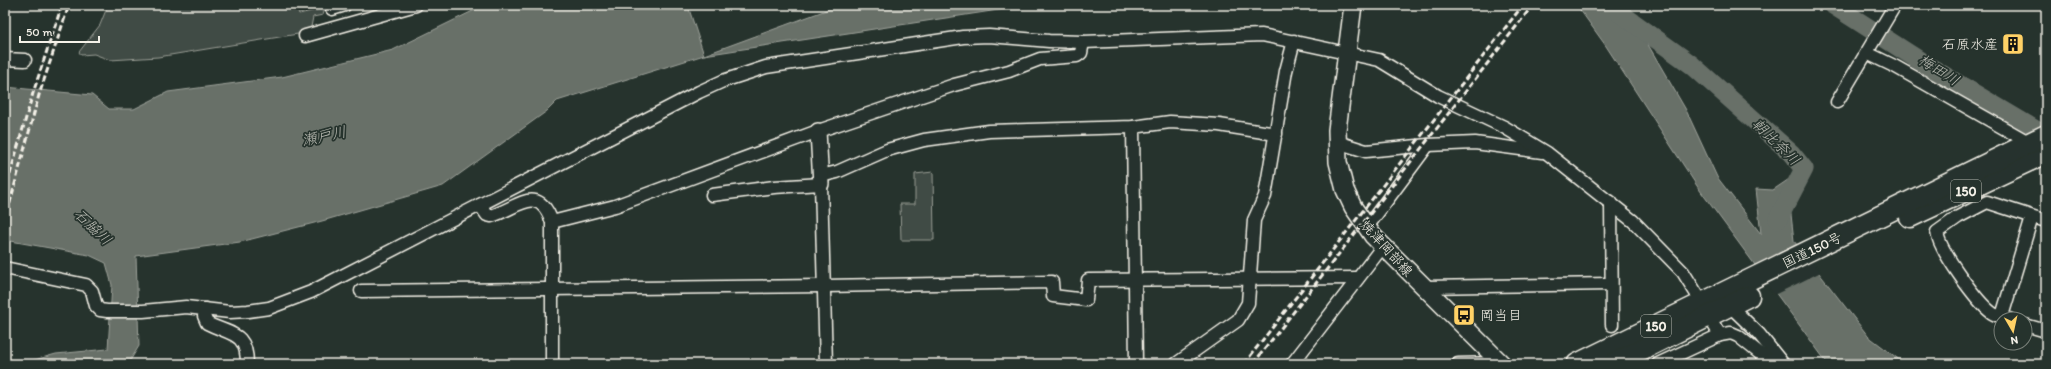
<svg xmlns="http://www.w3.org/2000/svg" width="2051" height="369" viewBox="0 0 2051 369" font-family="Itim,'Klee One',sans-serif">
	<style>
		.green { fill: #414b45; stroke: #9a9e96 }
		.water { fill: #676f68; stroke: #9fa39b }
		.pier { fill: #26332d }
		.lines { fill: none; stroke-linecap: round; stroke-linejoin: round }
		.river { stroke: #676f68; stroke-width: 19 }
		.minor-casing { stroke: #f4f1e8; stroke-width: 15 }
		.tertiary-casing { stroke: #f4f1e8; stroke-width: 18 }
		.secondary-casing { stroke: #f4f1e8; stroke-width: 20 }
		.trunk-casing { stroke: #f4f1e8; stroke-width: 23 }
		.minor { stroke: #26332d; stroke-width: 12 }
		.tertiary { stroke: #26332d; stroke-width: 15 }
		.secondary { stroke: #26332d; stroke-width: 17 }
		.trunk { stroke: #26332d; stroke-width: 20 }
		.rail { stroke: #f4f1e8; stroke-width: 3; stroke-dasharray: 6 3; stroke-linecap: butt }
		.labels { text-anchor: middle; stroke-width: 3.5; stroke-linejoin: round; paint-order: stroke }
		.shield { fill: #26332d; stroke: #b6b8b0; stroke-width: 1 }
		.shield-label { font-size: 13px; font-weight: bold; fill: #f4f1e8 }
		.poi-label { font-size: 14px; fill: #f4f1e8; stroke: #26332d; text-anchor: end }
		.street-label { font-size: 14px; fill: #f4f1e8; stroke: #26332d }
		.water-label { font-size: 15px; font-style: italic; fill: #bcbdb5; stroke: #26332d }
	</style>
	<rect width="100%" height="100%" fill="#26332d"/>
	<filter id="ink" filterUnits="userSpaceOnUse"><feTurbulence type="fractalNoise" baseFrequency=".025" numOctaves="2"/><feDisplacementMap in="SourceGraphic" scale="8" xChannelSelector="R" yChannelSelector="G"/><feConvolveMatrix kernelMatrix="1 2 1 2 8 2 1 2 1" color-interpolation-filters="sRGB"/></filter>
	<g filter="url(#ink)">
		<g class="green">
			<polygon points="108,5 300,5 297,11 299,14 325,8 323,15 313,17 310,32 158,57 110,60 94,54 81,55 79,52 100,25"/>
			<polygon points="302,5 326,5 299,11"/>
			<polygon points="933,172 934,240 901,240 900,204 915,204 915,174"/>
		</g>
		<g class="water">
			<polygon points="485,5 695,5 689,9 704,55 840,5 1031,5 704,55 557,101 547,111 443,186 322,221 240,242 136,256 139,346 128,364 29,364 31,361 56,354 108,349 112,285 106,263 89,255 5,240 5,87 92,95 109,109 134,109 168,92 282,77 393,50"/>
			<polygon points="1574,5 1625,5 1686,110 1717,177 1761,234 1756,189 1773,190 1804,169 1789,197 1794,241 1868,336 1905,364 1862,364 1860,362 1860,364 1828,364 1699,189 1606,46 1578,7"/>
		</g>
		<polygon class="pier" points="1800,245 1821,272 1774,295 1754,267"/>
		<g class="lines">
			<g class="river">
				<polyline points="1616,5 1620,13 1692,65 1791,153 1804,169 1778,219"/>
				<polyline points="1833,5 1928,66 2046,136"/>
			</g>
			<g class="minor-casing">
				<g id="minor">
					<polyline points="333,5 332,9 345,5"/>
					<polyline points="305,36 416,5"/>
					<polyline points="1867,53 1896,67 2030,143"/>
					<polyline points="5,59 25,60"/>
					<polyline points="1837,102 1895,5"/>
					<polyline points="1133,127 1136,364"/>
					<polyline points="1337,142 1366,151 1428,145 1367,227"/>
					<polyline points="1428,145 1475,143 1542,152"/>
					<polyline points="821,176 837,172 887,150 924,140 989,131 1133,127 1170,122 1219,125 1276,134"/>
					<polyline points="712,195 774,187 821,184 826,364"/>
					<polyline points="1611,202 1612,325"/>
					<path d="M480,205L487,215L491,216C517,209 538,182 552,222V364"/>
					<polyline points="552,222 615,206 818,131 954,85 1009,71 1040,59 1077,56 1081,53 1083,42"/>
					<polyline points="5,268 86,285 92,291 96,306 100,310 107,311 143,311 186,307 230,312 248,311 269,308 311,292 699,92 723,81 766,67 963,37 989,36 1049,41 1083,42 1262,35 1379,60 1438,96 1504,127 1547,153 1633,221 1683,272 1698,296"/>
					<polyline points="1425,287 1610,284"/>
					<polyline points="361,291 824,286 1052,282 1053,296 1086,300 1088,280 1358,278"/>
					<polyline points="1730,306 1759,334 1783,364"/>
					<path d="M205,309L204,316L207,323C230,335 247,331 247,364"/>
					<polyline points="2002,316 2032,217"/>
					<path d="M2009,319C2004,317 1996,316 1992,313C1977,302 1939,250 1937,232L1958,217L1987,202L2046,221"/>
					<polyline points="1714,325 1720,335 1731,333 1738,336 1773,364"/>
					<polyline points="2025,325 2046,331"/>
					<polyline points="1176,364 1238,320 1248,303 1254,220 1265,196 1286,71 1294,41"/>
					<polyline points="1292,364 1383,246"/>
					<polyline points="1458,364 1501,363"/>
					<polyline points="1658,364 1720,335"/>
				</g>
			</g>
			<g class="tertiary-casing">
				<polyline id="tertiary" points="818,131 821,184"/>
			</g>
			<g class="secondary-casing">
				<polyline id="secondary" points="1353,5 1337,130 1338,162 1345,190 1353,207 1373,236 1502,364"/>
			</g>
			<g class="trunk-casing">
				<g id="trunk">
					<polyline points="1910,217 2046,153"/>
					<polyline points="1577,364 2046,135"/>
					<polyline points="1613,364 1749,296"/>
				</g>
			</g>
			<use href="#minor" class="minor"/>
			<use href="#tertiary" class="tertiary"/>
			<use href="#secondary" class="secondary"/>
			<use href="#trunk" class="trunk"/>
			<g class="rail">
				<polyline points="5,192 33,93 62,5"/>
				<polyline points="5,221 39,95 69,5"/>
				<polyline points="1244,364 1523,5"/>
				<polyline points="1253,364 1533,5"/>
			</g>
		</g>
	</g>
	<defs>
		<g id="building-square" transform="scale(1.15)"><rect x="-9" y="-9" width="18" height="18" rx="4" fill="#ffd166" stroke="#26332d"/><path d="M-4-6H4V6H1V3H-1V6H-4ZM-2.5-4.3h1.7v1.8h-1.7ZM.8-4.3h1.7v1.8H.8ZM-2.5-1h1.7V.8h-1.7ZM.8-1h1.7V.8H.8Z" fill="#111"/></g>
		<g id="bus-square" transform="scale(1.15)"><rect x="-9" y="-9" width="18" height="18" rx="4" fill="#ffd166" stroke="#26332d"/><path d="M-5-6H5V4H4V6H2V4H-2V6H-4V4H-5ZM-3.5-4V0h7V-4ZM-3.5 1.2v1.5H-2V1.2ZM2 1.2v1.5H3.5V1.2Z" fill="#111"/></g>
	</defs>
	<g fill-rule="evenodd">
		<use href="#building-square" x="2013" y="44"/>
		<use href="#bus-square" x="1464" y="315"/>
	</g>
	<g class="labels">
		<g class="shield">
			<rect x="1951" y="180" width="30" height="22" rx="3"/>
			<rect x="1641" y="315" width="30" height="22" rx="3"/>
		</g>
		<g class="shield-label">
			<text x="1966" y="196">150</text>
			<text x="1656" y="331">150</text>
		</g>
		<g class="poi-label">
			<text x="1998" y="49">石原水産</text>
			<text x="1480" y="320" text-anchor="start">岡当目</text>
		</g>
		<g class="street-label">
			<text transform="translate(1387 248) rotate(48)" y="5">焼津岡部線</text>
			<text transform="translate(1812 250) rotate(-26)" y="5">国道150号</text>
		</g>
		<g class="water-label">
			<text transform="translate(1939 70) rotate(32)" y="5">梅田川</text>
			<text transform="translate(324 136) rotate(-12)" y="5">瀬戸川</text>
			<text transform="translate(1776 142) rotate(44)" y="5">朝比奈川</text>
			<text transform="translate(93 227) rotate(44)" y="5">石脇川</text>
		</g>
	</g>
	<rect width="2051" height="369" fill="none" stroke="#26332d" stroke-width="20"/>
	<rect x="10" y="10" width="2031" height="349" fill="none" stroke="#f4f1e8" stroke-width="1.5" filter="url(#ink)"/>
	<g transform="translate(2013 331) rotate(171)"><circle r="19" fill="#26332d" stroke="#787f78"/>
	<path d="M0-3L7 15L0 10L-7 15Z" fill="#ffd166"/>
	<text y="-6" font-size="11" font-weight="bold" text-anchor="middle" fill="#f4f1e8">N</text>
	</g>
	<path d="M20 36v6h79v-6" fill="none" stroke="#f4f1e8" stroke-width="2"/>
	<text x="26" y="36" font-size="12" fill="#f4f1e8" stroke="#26332d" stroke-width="3" paint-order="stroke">50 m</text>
</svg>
